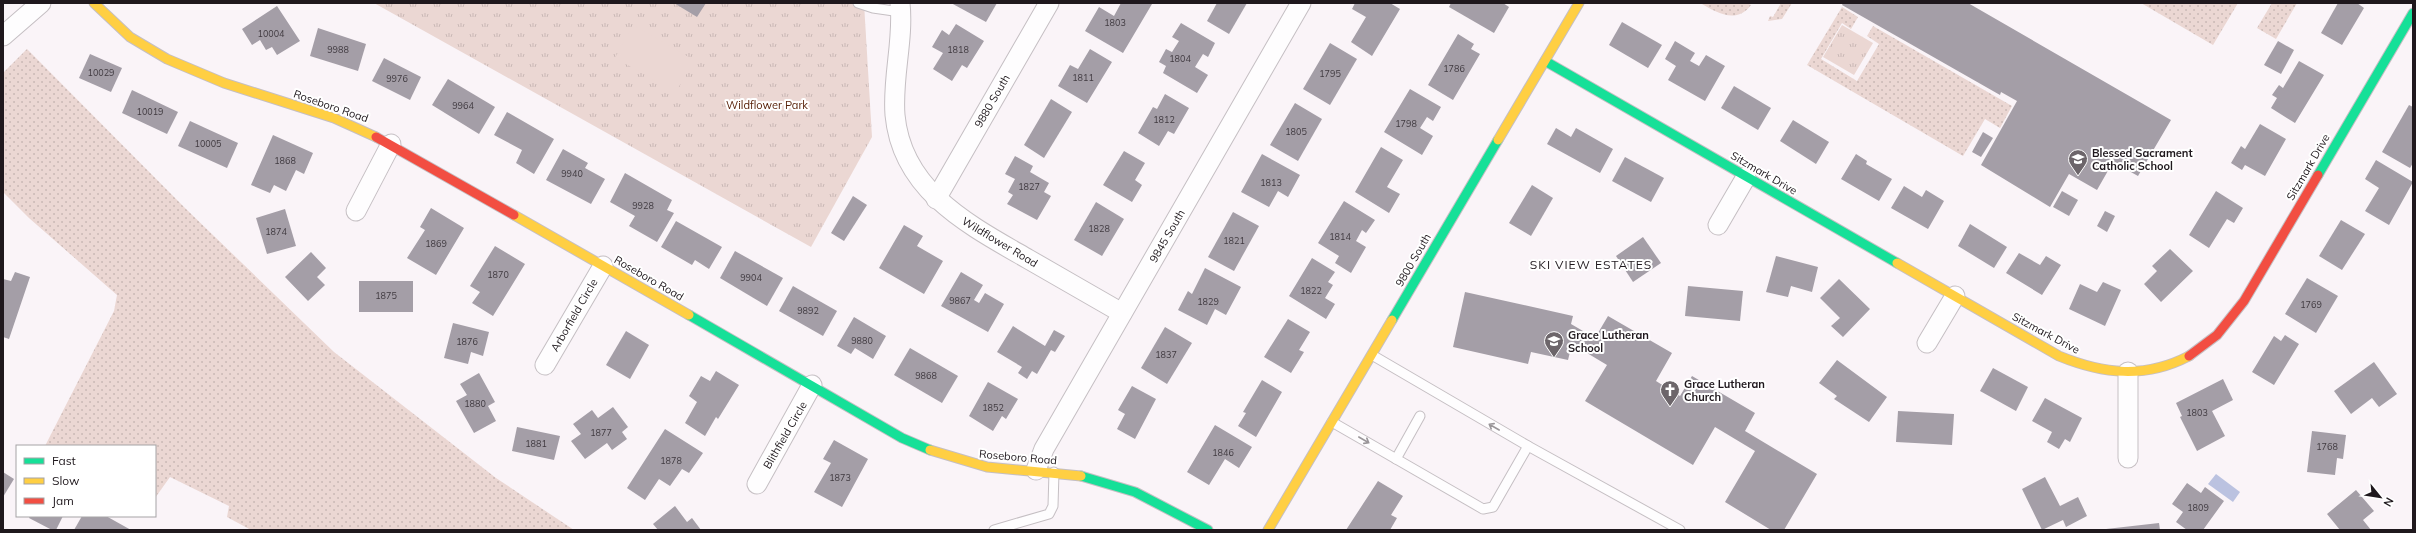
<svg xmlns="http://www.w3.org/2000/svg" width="2416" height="533" viewBox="0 0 2416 533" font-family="Mulish,sans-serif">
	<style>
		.grass { fill: url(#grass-dots) }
		.park { fill: url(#park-tufts) }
		.garden { fill: #ebd7d3 }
		.water { fill: #bbc2e0 }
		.building { fill: #a49ea7 }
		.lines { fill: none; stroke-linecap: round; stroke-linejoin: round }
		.lane-casing { stroke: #c5bfc3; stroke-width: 11 }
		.street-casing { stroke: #c5bfc3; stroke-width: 21 }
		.fast-casing { stroke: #c5bfc3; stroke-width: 11 }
		.slow-casing { stroke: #c5bfc3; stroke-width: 11 }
		.jam-casing { stroke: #c5bfc3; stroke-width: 11 }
		.lane { stroke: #fefdfe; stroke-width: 9 }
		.street { stroke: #fefdfe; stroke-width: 19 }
		.fast { stroke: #16e098; stroke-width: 9 }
		.slow { stroke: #ffcf43; stroke-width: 9 }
		.jam { stroke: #f24e42; stroke-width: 9 }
		.oneway { stroke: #9a9699 }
		.labels { text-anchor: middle; stroke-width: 4; stroke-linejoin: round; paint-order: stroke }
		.number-label { font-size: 9px; fill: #403a40 }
		.street-label { font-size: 11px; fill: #1f181d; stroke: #fff }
		.park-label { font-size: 11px; fill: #582109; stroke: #fff }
		.poi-label { font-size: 11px; font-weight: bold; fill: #1f181d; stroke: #fff; text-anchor: start }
		.neighbourhood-label { font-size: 12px; letter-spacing: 1px; fill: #1f181d; stroke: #fff }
	</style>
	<defs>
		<pattern id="grass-dots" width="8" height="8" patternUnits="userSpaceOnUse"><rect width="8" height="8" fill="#ebd7d3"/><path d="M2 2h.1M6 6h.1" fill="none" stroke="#c9b8b5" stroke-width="1.8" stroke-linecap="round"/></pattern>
		<pattern id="park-tufts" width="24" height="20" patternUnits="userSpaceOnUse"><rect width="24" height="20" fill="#ebd7d3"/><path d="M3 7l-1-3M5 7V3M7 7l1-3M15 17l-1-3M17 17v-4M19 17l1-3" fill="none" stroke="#c9b8b5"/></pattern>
	</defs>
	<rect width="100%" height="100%" fill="#faf4f8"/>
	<g class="grass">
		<path d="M1700,3H1747L1751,5C1736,25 1716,12 1700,3Z"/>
		<polygon points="1781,3 1792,3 1782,19 1768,21 1770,16 1773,17"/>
		<polygon points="2141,3 2238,3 2213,45"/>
		<polygon points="2272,3 2297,3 2276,39 2257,28"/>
		<polygon points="1842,7 1858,17 1851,29 1842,23 1821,59 1857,81 1879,44 1867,36 1873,26 2012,106 2000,128 1985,119 1963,156 1807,65"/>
		<polygon points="27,49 185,208 334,352 496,478 574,530 251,530 227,517 229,506 170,477 155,498 155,446 45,446 114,311 117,295 29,218 3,192 3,73"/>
	</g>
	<g class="park">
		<polygon points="374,3 864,3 872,137 811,247"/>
		<polygon points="1842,25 1873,43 1854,75 1823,57"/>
	</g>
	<polygon class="garden" points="633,25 694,60 676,92 615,58"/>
	<polygon class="water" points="2216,474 2240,492 2233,502 2208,484"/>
	<g class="building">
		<polygon points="674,3 706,3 697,17"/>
		<polygon points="951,3 997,3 986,22"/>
		<polygon points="1121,3 1152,4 1123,53 1085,31 1099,7 1114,16"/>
		<polygon points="1217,3 1247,3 1229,34 1207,21"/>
		<polygon points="1355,3 1390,3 1400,9 1372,56 1351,42 1366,17 1352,9"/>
		<polygon points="1451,3 1503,3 1509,7 1494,33 1449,7"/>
		<polygon points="1843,3 1968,3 2171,120 2138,176 2113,162 2097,190 2069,174 2050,207 1981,165 2017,101 2001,92 2000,95 1842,5"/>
		<polygon points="2338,3 2357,3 2364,8 2342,45 2321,33"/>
		<polygon points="277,6 300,41 277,55 272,47 266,50 260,40 252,45 242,29"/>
		<polygon points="1622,22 1662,45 1648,68 1609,45"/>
		<polygon points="1181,23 1215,43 1208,57 1203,54 1195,67 1208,75 1197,93 1163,73 1166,66 1159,62 1166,49 1172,52 1179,41 1172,37"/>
		<polygon points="956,24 984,41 967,68 962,65 952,81 933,69 943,53 932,47 942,30 949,35"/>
		<polygon points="318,28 366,44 358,71 310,56"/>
		<polygon points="1458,34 1474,44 1471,49 1480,54 1453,100 1428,85"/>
		<polygon points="1675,41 1695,53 1690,61 1699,66 1706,55 1725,66 1705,101 1668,80 1676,66 1665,59"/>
		<polygon points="2278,41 2294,50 2281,74 2264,65"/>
		<polygon points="1330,43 1357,59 1330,105 1303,89"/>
		<polygon points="1090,49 1112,62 1087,103 1058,86 1070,65 1078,69"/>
		<polygon points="90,54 122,68 111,92 79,78"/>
		<polygon points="384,58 421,77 410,100 372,81"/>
		<polygon points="2299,61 2324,75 2295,123 2271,108 2277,98 2272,95 2279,85 2283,88"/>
		<polygon points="448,79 495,107 479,134 432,105"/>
		<polygon points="1734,86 1771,108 1758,130 1721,108"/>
		<polygon points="1410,89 1441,107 1433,121 1427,117 1420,128 1433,136 1422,155 1384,132"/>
		<polygon points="132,90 178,112 167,134 122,113"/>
		<polygon points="1165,94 1189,108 1174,134 1168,131 1159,146 1138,133 1153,107 1157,109"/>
		<polygon points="1051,99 1072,112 1044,158 1024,145"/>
		<polygon points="1295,103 1322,119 1298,161 1270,145"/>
		<polygon points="2409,105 2413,107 2413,163 2410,168 2382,152"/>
		<polygon points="507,112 554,139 534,174 516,163 522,150 494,135"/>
		<polygon points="1793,120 1829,142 1816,164 1780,141"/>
		<polygon points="190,121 238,143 227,168 178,146"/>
		<polygon points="2260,124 2286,139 2265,176 2245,165 2242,170 2231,163 2241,146 2245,149"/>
		<polygon points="1556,128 1571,137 1576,128 1613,149 1600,173 1547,144"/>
		<polygon points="1983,132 1993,138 1981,157 1972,152"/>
		<polygon points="273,135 313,153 304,174 296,170 286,191 274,185 270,193 251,185"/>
		<polygon points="1381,147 1403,160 1387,187 1400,194 1389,213 1355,192"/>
		<polygon points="563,149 588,163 585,168 605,179 591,204 546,180"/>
		<polygon points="1124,151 1145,163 1135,180 1142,185 1132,202 1103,185"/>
		<polygon points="1262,154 1300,175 1288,197 1278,191 1269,207 1241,192"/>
		<polygon points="1856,154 1867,161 1866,164 1892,179 1879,201 1841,179"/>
		<polygon points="1015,156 1033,166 1030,172 1049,183 1044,192 1051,196 1037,220 1007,204 1013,195 1008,192 1015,179 1005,174"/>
		<polygon points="1625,157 1664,178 1651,202 1612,181"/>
		<polygon points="2376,160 2413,182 2389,225 2365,211 2379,188 2365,179"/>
		<polygon points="625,173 672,200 667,210 674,213 657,242 629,226 635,216 610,202"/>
		<polygon points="1532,185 1553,198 1531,236 1509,223"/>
		<polygon points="1904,186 1922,197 1926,190 1944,201 1928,229 1891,208"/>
		<polygon points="2062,191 2078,200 2069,216 2053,207"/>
		<polygon points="2216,191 2243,208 2234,223 2227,219 2209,248 2189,235"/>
		<polygon points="853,196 867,205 844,241 831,233"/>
		<polygon points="1344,201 1375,220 1366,233 1362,230 1356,241 1366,247 1351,273 1335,263 1339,256 1318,243"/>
		<polygon points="1096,202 1124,219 1102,256 1074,240"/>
		<polygon points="431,208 464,228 436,275 407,258 425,230 420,227"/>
		<polygon points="285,209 296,246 267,254 256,218"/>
		<polygon points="2105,211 2115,216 2107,232 2097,226"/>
		<polygon points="1233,212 1259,226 1234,271 1208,257"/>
		<polygon points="2341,220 2365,234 2342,270 2319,256"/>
		<polygon points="676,221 722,247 709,269 695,260 692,265 661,247"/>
		<polygon points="1970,224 2007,247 1994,268 1958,246"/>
		<polygon points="904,225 923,236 917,246 943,261 924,294 879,268"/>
		<polygon points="1643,237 1661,263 1633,282 1616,256"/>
		<polygon points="495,246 525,264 493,316 472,303 480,292 470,286"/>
		<polygon points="2170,249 2193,271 2161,302 2144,284 2157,271 2152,266"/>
		<polygon points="735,251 783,278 767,306 720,278"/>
		<polygon points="311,252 326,268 317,277 325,285 308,301 285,277"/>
		<polygon points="2019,253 2040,265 2046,256 2061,265 2042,295 2006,273"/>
		<polygon points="1776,256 1818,267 1812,292 1791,286 1788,297 1766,292"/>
		<polygon points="1312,258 1335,272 1328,282 1333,285 1325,298 1335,304 1326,319 1289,296"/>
		<polygon points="1205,268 1241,287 1226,315 1215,309 1207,325 1178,310 1188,291 1192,294"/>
		<polygon points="15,272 30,277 9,339 3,337 3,279 11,281"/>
		<polygon points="961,272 983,285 974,300 979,303 985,293 1004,304 988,332 941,306"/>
		<polygon points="2307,278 2338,296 2316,333 2285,314"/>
		<polygon points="1839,279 1870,309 1843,337 1831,326 1840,318 1820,298"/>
		<rect x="359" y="281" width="54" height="31"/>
		<polygon points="2103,282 2121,290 2105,326 2069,309 2080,284 2097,292"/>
		<polygon points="793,286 837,311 823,336 779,311"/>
		<polygon points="1688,286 1743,291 1740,321 1685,316"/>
		<polygon points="1465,292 1573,316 1571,324 1595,338 1608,316 1672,353 1656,381 1680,396 1692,376 1755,413 1745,431 1817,474 1784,530 1771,530 1725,502 1755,451 1715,427 1693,465 1585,401 1607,365 1572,344 1568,360 1531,352 1528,364 1453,347"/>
		<polygon points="854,317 886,336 873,359 855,348 851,354 837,346"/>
		<polygon points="1288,319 1310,332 1299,350 1304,352 1291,373 1264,357"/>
		<polygon points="453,323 489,332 483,356 471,352 468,364 444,358"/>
		<polygon points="1013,326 1045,346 1054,330 1065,336 1055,352 1051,350 1037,374 1032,371 1027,379 1018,373 1022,367 997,352"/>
		<polygon points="1165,327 1192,343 1167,384 1141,368"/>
		<polygon points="626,331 649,345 630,379 606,365"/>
		<polygon points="2285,335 2299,344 2274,385 2252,372 2274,336 2281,341"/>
		<polygon points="910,348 958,376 942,403 894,375"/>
		<polygon points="1837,360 1887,397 1869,422 1834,399 1837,396 1819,383"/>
		<polygon points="2374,362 2397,394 2379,407 2372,398 2351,414 2334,391"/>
		<polygon points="1993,368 2028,387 2016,411 1980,391"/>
		<polygon points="716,371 739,385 718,419 716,417 705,436 685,423 697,402 689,396 701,376 710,381"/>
		<polygon points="479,373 495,402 488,406 496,421 474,433 456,401 467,395 460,384"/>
		<polygon points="2223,379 2233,400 2212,411 2225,436 2197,451 2180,417 2182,416 2176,403"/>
		<polygon points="1262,380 1282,392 1256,437 1238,426 1246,413 1243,412"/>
		<polygon points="988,382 1018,399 1006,419 1002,416 993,431 969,416"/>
		<polygon points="1132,386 1156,399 1135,439 1117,429 1125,414 1118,410"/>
		<polygon points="2045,398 2082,418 2070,442 2065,439 2059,449 2047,442 2052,432 2032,421"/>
		<polygon points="613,407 628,427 622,432 627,439 612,450 607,443 585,459 571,441 581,434 573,424 592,410 598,418"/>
		<polygon points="1898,411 1954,414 1952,445 1896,442"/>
		<polygon points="1215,425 1252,447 1239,468 1225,459 1209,485 1187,472"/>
		<polygon points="517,427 560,436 554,460 512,451"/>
		<polygon points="665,429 703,453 689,473 682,469 670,486 659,479 645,500 627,488"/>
		<polygon points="2312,431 2346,435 2343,459 2337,458 2335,475 2307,472"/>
		<polygon points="834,440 868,459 842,507 814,492 831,463 823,459"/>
		<polygon points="3,472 14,479 3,497"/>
		<polygon points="2045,477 2060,506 2078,497 2087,516 2066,527 2063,520 2042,530 2022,489"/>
		<polygon points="1378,481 1403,496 1391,515 1397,518 1390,530 1346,530"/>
		<polygon points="2187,483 2201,493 2205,487 2224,501 2203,530 2187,530 2176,522 2183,512 2172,504"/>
		<polygon points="2356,490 2374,511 2363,520 2371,530 2340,530 2327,514"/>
		<polygon points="675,506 687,522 692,518 701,530 658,530 653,524"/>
		<polygon points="30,516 63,516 56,530 52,530 29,518"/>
		<polygon points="82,516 106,516 131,530 74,530"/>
		<polygon points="2159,523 2160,530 2106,530 2106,529"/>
	</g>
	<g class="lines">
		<g class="lane-casing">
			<g id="lane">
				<polyline points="858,3 873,8 901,12"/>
				<polyline points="1372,355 1528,446 1680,530"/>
				<polyline points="1332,422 1483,509 1493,507 1528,446"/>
				<polyline points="1396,459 1420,416"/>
				<polyline points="994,530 1049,514 1053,506 1054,472"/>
			</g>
		</g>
		<g class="street-casing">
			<g id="street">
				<path d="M900,3C904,40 892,77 895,115C902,191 969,225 1028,259C1059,277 1091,295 1122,313"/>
				<polyline points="3,36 41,3"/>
				<polyline points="936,199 1049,3"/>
				<polyline points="356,211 391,144"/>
				<polyline points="1718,225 1746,177"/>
				<polyline points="1927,343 1955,296"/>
				<polyline points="545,365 603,266"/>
				<polyline points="2128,372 2128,458"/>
				<polyline points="1036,470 1044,449 1301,3"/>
				<polyline points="757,484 812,385"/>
			</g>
		</g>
		<g class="fast-casing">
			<g id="fast">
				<polyline points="1545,61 1897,263"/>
				<polyline points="2318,175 2413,13"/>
				<polyline points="689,315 902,438 930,450"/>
				<polyline points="1392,320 1498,140"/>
				<polyline points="1081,476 1135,492 1208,530"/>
			</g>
		</g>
		<g class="slow-casing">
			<g id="slow">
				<polyline points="94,3 130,37 167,59 224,83 334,118 376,137"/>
				<polyline points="1498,140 1579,3"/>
				<polyline points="514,215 689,315"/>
				<path d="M1897,263L2059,356C2103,374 2145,379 2189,356"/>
				<polyline points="930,450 987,467 1081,476"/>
				<polyline points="1268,530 1392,320"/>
			</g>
		</g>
		<g class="jam-casing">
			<g id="jam">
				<polyline points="376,137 514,215"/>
				<polyline points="2189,356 2217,335 2244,301 2318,175"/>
			</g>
		</g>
		<use href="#lane" class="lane"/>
		<use href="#street" class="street"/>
		<use href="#fast" class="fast"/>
		<use href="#slow" class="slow"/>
		<use href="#jam" class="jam"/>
	</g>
	<defs><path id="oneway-shaft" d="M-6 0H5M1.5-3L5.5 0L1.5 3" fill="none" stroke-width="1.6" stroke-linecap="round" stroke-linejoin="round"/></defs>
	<g class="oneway">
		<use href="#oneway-shaft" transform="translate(1494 427) rotate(-150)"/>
		<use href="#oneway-shaft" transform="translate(1364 440) rotate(30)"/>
	</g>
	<defs>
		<g id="school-pin" transform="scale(1)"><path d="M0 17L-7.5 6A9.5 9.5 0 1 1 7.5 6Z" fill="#6c656a" stroke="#fff"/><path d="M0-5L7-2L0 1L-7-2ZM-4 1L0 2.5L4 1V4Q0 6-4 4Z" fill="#fff"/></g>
		<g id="church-pin" transform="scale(1)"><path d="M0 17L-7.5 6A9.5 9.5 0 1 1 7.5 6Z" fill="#6c656a" stroke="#fff"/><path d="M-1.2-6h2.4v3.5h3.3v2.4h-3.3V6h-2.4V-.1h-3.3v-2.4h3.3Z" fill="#fff"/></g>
	</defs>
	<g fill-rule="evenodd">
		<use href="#school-pin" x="2078" y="159"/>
		<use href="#school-pin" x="1554" y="341"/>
		<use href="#church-pin" x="1670" y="390"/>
	</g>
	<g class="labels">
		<g class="number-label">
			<text x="1115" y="26">1803</text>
			<text x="271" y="37">10004</text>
			<text x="338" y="53">9988</text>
			<text x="958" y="53">1818</text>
			<text x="1180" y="62">1804</text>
			<text x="1454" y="72">1786</text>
			<text x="101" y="76">10029</text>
			<text x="1330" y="77">1795</text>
			<text x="1083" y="81">1811</text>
			<text x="397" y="82">9976</text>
			<text x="463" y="109">9964</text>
			<text x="150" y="115">10019</text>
			<text x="1164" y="123">1812</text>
			<text x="1406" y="127">1798</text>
			<text x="1296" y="135">1805</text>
			<text x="208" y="147">10005</text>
			<text x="285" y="164">1868</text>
			<text x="572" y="177">9940</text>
			<text x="1271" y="186">1813</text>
			<text x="1029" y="190">1827</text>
			<text x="643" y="209">9928</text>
			<text x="1099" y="232">1828</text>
			<text x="276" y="235">1874</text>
			<text x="1340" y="240">1814</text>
			<text x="1234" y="244">1821</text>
			<text x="436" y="247">1869</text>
			<text x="498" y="278">1870</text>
			<text x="751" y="281">9904</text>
			<text x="1311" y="294">1822</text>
			<text x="386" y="299">1875</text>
			<text x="960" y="304">9867</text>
			<text x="1208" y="305">1829</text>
			<text x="2311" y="308">1769</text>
			<text x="808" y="314">9892</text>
			<text x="862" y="344">9880</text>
			<text x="467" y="345">1876</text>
			<text x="1166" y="358">1837</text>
			<text x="926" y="379">9868</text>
			<text x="475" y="407">1880</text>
			<text x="993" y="411">1852</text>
			<text x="2197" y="416">1803</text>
			<text x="601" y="436">1877</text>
			<text x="536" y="447">1881</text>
			<text x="2327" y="450">1768</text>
			<text x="1223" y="456">1846</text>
			<text x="671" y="464">1878</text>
			<text x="840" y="481">1873</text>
			<text x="2198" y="511">1809</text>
		</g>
		<g class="street-label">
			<text transform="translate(992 101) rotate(-60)" y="4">9880 South</text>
			<text transform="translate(331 106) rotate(19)" y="4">Roseboro Road</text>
			<text transform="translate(2308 167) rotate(-60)" y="4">Sitzmark Drive</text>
			<text transform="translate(1764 173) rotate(30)" y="4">Sitzmark Drive</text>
			<text transform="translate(1167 236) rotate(-60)" y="4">9845 South</text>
			<text transform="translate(1000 242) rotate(31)" y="4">Wildflower Road</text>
			<text transform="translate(1413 260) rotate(-60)" y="4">9800 South</text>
			<text transform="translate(649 278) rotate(30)" y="4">Roseboro Road</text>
			<text transform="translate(574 315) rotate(-60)" y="4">Arborfield Circle</text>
			<text transform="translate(2046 333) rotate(28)" y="4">Sitzmark Drive</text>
			<text transform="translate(785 435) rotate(-60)" y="4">Blithfield Circle</text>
			<text transform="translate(1018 457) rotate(5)" y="4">Roseboro Road</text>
		</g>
		<g class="park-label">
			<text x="767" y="109">Wildflower Park</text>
		</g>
		<g class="poi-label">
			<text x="2092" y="157">Blessed Sacrament<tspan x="2092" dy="13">Catholic School</tspan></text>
			<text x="1568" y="339">Grace Lutheran<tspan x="1568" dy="13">School</tspan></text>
			<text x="1684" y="388">Grace Lutheran<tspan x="1684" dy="13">Church</tspan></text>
		</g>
		<g class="neighbourhood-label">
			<text x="1591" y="269">SKI VIEW ESTATES</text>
		</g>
	</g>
	<rect width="2416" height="533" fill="none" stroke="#1f181d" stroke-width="8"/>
	<rect x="16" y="445" width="140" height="72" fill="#ffffff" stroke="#a5a3a5"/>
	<rect x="24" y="458" width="20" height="6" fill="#16e098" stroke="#a5a3a5"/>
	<text x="52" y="465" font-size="12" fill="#1f181d">Fast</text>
	<rect x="24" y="478" width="20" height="6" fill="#ffcf43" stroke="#a5a3a5"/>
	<text x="52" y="485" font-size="12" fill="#1f181d">Slow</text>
	<rect x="24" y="498" width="20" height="6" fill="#f24e42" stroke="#a5a3a5"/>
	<text x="52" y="505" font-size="12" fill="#1f181d">Jam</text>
	<g transform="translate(2380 497) rotate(120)" stroke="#ffffff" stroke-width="3" paint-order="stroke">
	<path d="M0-3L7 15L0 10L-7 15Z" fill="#1f181d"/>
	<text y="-6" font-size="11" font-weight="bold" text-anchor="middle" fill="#1f181d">N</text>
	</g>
</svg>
